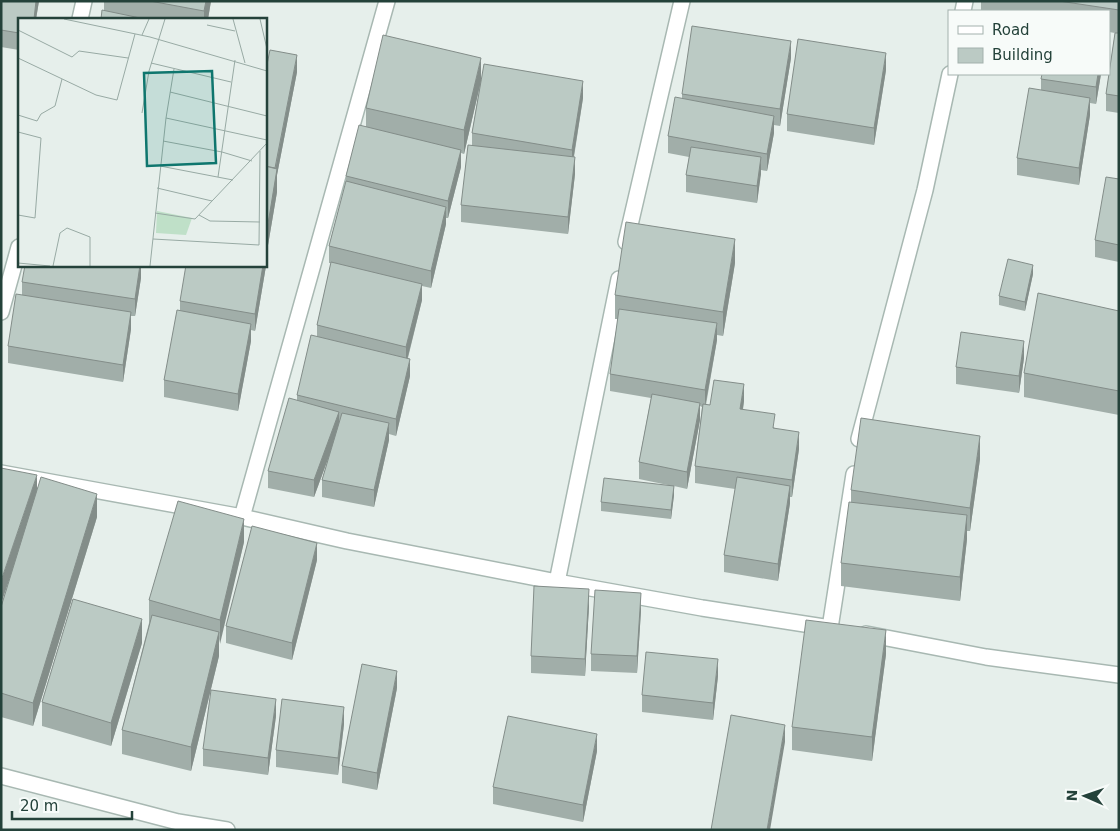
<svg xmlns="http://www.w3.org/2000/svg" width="1120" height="831" viewBox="0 0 1120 831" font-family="'DejaVu Sans',sans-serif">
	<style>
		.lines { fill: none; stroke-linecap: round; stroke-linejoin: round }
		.minor-casing { stroke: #a8b8b2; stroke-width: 18 }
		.minor { stroke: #fff; stroke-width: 15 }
		.wall { fill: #a1aea9 }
		.shaded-wall { fill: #838d89 }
		.building { fill: #bbcac4; stroke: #838d89 }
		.inset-road { fill: none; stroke: #98aaa4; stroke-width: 1 }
		.view { fill: #0f766e; fill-opacity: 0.15; stroke: #0f766e; stroke-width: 2.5 }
		.inset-edge { fill: none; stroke: #24423a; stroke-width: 2.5 }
	</style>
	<rect width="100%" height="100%" fill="#e6efeb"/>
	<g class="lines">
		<g class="minor-casing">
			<g id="minor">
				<polyline points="963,11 965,1"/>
				<polyline points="80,19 84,1"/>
				<polyline points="626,242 682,1"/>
				<polyline points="1,312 19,247"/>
				<polyline points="859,439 925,190 950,74"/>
				<polyline points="1,473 242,517 347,541 557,582 619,279"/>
				<polyline points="242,517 387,1"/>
				<polyline points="557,582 702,608 824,627"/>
				<polyline points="830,628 854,474"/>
				<polyline points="866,634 986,657 1119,675"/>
				<polyline points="1,776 178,822 227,830"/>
			</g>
		</g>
		<use href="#minor" class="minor"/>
	</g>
	<g class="wall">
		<polygon points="1,1 39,1 36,19 19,19 19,50 1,47"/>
		<polygon points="104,1 211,1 208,19 101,19 104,11"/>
		<polygon points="981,1 1119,1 1119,113 1106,111 1106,94 1115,33 1109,32 1109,11 981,11"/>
		<polygon points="791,58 780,126 774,125 774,133 767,171 761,170 757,203 686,192 686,175 689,157 668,153 668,136 682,99 682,94"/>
		<polygon points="886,70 874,145 787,131 787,114"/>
		<polygon points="297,72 277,175 277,192 266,257 266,266 255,331 251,330 251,341 238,411 164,397 164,380 180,311 180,301 265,265 265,74"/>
		<polygon points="1101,74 1096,104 1090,103 1090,115 1079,185 1017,175 1017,158 1041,90 1041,79"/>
		<polygon points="481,80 583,98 574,157 575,174 568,234 461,222 461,205 472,146 472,133 480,85 464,154 461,153 461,167 448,218 446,218 446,224 431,288 422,286 422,300 408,358 410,376 396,436 389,434 389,440 374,507 322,497 322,480 329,456 314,497 268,488 268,471 297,400 297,395 317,337 317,325 331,263 329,263 329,246 346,182 346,176 366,127 366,108"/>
		<polygon points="1119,179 1119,262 1095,257 1095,240"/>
		<polygon points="735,263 723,336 717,335 717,340 706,405 710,405 744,401 743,410 775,428 799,449 792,497 790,497 790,503 778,581 724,572 724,555 735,489 695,483 695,466 702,407 700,406 700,420 687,489 674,486 674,495 671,519 601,511 601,502 668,485 639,479 639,462 651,398 610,391 610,374 618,319 615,319 615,295"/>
		<polygon points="141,265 141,278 135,316 131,316 131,329 123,382 8,363 8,346 22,295 22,282"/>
		<polygon points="1033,274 1025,311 999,305 999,296"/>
		<polygon points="1119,311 1119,415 1024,397 1024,373"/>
		<polygon points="1024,358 1019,393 956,384 956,367"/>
		<polygon points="980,459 970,531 967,531 967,539 960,601 841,586 841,563 851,502 851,490"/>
		<polygon points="37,490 97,517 33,726 1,717 1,607"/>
		<polygon points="244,542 219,643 219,656 191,771 122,754 122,730 149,623 149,600"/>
		<polygon points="317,560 292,660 226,643 226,626"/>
		<polygon points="589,606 585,676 531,673 531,656"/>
		<polygon points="641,610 637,673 591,671 591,654"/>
		<polygon points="142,643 111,746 42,726 42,702"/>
		<polygon points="886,654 872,761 792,750 792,727"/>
		<polygon points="718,676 713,720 642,712 642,695"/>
		<polygon points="397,688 377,790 342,783 342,766"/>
		<polygon points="276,716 268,775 203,766 203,749"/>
		<polygon points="344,724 338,775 276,767 276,750"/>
		<polygon points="597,751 583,822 493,804 493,787"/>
	</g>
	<g class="shaded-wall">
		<polygon points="36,1 39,1 36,19 34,19"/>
		<polygon points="206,1 211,1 208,19 204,19 204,11"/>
		<polygon points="791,41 791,58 780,126 780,109"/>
		<polygon points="266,43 266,66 265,74 265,50"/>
		<polygon points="886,53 886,70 874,145 874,128"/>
		<polygon points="297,55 297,72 277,175 277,192 266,257 266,266 255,331 255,314 263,265 265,265 266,236 275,171"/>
		<polygon points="481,58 481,81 464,154 464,130"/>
		<polygon points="1098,74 1101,74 1096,104 1096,87"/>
		<polygon points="583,81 583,98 572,167 572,150"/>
		<polygon points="1090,98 1090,115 1079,185 1079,168"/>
		<polygon points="774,116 774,133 767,171 767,154"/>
		<polygon points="461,150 461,167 448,218 448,201"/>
		<polygon points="575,157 575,174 568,234 568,217"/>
		<polygon points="761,157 761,174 757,203 757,186"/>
		<polygon points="446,207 446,224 431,288 431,271"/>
		<polygon points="735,239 735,263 723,336 723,312"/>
		<polygon points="140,265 141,265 141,278 135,316 135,299"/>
		<polygon points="1033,265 1033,274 1025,311 1025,302"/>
		<polygon points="422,284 422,300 406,364 406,347"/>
		<polygon points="131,312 131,329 123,382 123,365"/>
		<polygon points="717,323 717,340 705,407 705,390"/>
		<polygon points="251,324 251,341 238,411 238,394"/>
		<polygon points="1024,341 1024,358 1019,393 1019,376"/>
		<polygon points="410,359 410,376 396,436 396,419"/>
		<polygon points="744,384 744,401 740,426 740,409"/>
		<polygon points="700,403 700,420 687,489 687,472"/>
		<polygon points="339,412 339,429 314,497 314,480"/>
		<polygon points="389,423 389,440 374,507 374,490"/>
		<polygon points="799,432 799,449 792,497 792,480"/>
		<polygon points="980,436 980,459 970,531 970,508"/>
		<polygon points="37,475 37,499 1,604 1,581"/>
		<polygon points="674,486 674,495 671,519 671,510"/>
		<polygon points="790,486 790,503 778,581 778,564"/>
		<polygon points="97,494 97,517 33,726 33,703"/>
		<polygon points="967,515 967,539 960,601 960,577"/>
		<polygon points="244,519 244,542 220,644 220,620"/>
		<polygon points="317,543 317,560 292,660 292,643"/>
		<polygon points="589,589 589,606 585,676 585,659"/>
		<polygon points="641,593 641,610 637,673 637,656"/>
		<polygon points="142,619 142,643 111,746 111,723"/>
		<polygon points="886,630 886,654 872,761 872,737"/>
		<polygon points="219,632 219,656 191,771 191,747"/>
		<polygon points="718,659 718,676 713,720 713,703"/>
		<polygon points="397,671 397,688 377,790 377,773"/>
		<polygon points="276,699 276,716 268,775 268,758"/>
		<polygon points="344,707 344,724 338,775 338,758"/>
		<polygon points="785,725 785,742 770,830 767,830"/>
		<polygon points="597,734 597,751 583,822 583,805"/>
	</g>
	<g class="building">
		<polygon points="1,1 36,1 34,19 19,19 19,33 1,30"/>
		<polygon points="150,1 206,1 204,11"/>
		<polygon points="1059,1 1119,1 1119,10"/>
		<polygon points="102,10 145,19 101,19"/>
		<polygon points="692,26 791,41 780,109 682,94"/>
		<polygon points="1115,33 1119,33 1119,96 1106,94"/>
		<polygon points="383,35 481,58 464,130 366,108"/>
		<polygon points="798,39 886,53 874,128 787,114"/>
		<polygon points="270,50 297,55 275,168 265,166 265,74"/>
		<polygon points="484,64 583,81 572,150 472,133"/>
		<polygon points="1042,74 1098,74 1096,87 1041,79"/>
		<polygon points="1029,88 1090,98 1079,168 1017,158"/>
		<polygon points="675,97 774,116 767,154 668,136"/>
		<polygon points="359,125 461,150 448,201 346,176"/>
		<polygon points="468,145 575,157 568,217 461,205"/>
		<polygon points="691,147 761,157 757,186 686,175"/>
		<polygon points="265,166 277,169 266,236 265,236"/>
		<polygon points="1106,177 1119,179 1119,245 1095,240"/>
		<polygon points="346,181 446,207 431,271 329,246"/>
		<polygon points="626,222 735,239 723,312 615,295"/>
		<polygon points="1008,259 1033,265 1025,302 999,296"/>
		<polygon points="331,262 422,284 406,347 317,325"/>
		<polygon points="25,265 140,265 135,299 22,282"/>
		<polygon points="186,265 263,265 255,314 180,301"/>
		<polygon points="1038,293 1119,311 1119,391 1024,373"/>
		<polygon points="16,294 131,312 123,365 8,346"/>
		<polygon points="619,309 717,323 705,390 610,374"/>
		<polygon points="177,310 251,324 238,394 164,380"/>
		<polygon points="961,332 1024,341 1019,376 956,367"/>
		<polygon points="311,335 410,359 396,419 297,395"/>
		<polygon points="714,380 744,384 740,409 775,414 773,428 799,432 792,480 695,466 703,404 710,405"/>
		<polygon points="652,394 700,403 687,472 639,462"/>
		<polygon points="289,398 339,412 314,480 268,471"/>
		<polygon points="342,413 389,423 374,490 322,480"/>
		<polygon points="861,418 980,436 970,508 851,490"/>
		<polygon points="1,468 37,475 1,581"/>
		<polygon points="41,477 97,494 33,703 1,693 1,607"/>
		<polygon points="737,477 790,486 778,564 724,555"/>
		<polygon points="604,478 674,486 671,510 601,502"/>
		<polygon points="178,501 244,519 220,620 149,600"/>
		<polygon points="849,502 967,515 960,577 841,563"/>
		<polygon points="252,526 317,543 292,643 226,626"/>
		<polygon points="534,586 589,589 585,659 531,656"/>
		<polygon points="595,590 641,593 637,656 591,654"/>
		<polygon points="73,599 142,619 111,723 42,702"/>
		<polygon points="152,615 219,632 191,747 122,730"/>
		<polygon points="806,620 886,630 872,737 792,727"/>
		<polygon points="646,652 718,659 713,703 642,695"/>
		<polygon points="362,664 397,671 377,773 342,766"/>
		<polygon points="211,690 276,699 268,758 203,749"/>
		<polygon points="282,699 344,707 338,758 276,750"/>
		<polygon points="731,715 785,725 767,830 711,830"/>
		<polygon points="508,716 597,734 583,805 493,787"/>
	</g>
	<g transform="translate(18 18)">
		<rect width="249" height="249" fill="#e6efeb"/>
		<path d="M139,193L174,200L168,217L138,215Z" fill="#bfe0c8"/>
		<path class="inset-road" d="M46,1L132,19L249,53M215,1L227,45M242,1L249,31M189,7L217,13M0,12L54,39L61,33L110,40M124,17L131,1M0,40L78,77L99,82L117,16M133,45L213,64M156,51L148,100L249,122M152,74L249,98M124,95L131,53L147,1M0,97L19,103L23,96L37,88L44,61M0,114L23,120L17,200L0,197M145,123L204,134L234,143M142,148L215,162M200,159L217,42M139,170L194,183M137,195L177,201L249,125M181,197L192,203L242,204M135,221L241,227L242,133M0,245L32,248M35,248L42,215L49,210L72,219V248M132,248L148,100"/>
		<path class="view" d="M194,53L198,145L129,148L126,55Z"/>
		<rect width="249" height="249" class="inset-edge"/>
	</g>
	<rect width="1120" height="831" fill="none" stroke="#24423a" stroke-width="5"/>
	<rect x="948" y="10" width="162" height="65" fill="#f7fbf9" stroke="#a3b1ad"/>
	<rect x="958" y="26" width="25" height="8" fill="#ffffff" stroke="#a3b1ad"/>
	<text x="992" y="35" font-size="15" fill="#24423a">Road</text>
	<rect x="958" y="48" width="25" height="15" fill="#bbcac4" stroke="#a3b1ad"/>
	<text x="992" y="60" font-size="15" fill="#24423a">Building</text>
	<g transform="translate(1085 796) rotate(272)" stroke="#f7fbf9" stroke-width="4" paint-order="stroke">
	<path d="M0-4L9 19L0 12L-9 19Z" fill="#24423a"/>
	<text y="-8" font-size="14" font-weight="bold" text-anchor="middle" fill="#24423a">N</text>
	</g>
	<path d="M12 811v8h120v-8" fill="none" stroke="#24423a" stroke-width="2.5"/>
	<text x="20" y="811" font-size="15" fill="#24423a" stroke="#f7fbf9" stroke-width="4" paint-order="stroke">20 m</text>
</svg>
